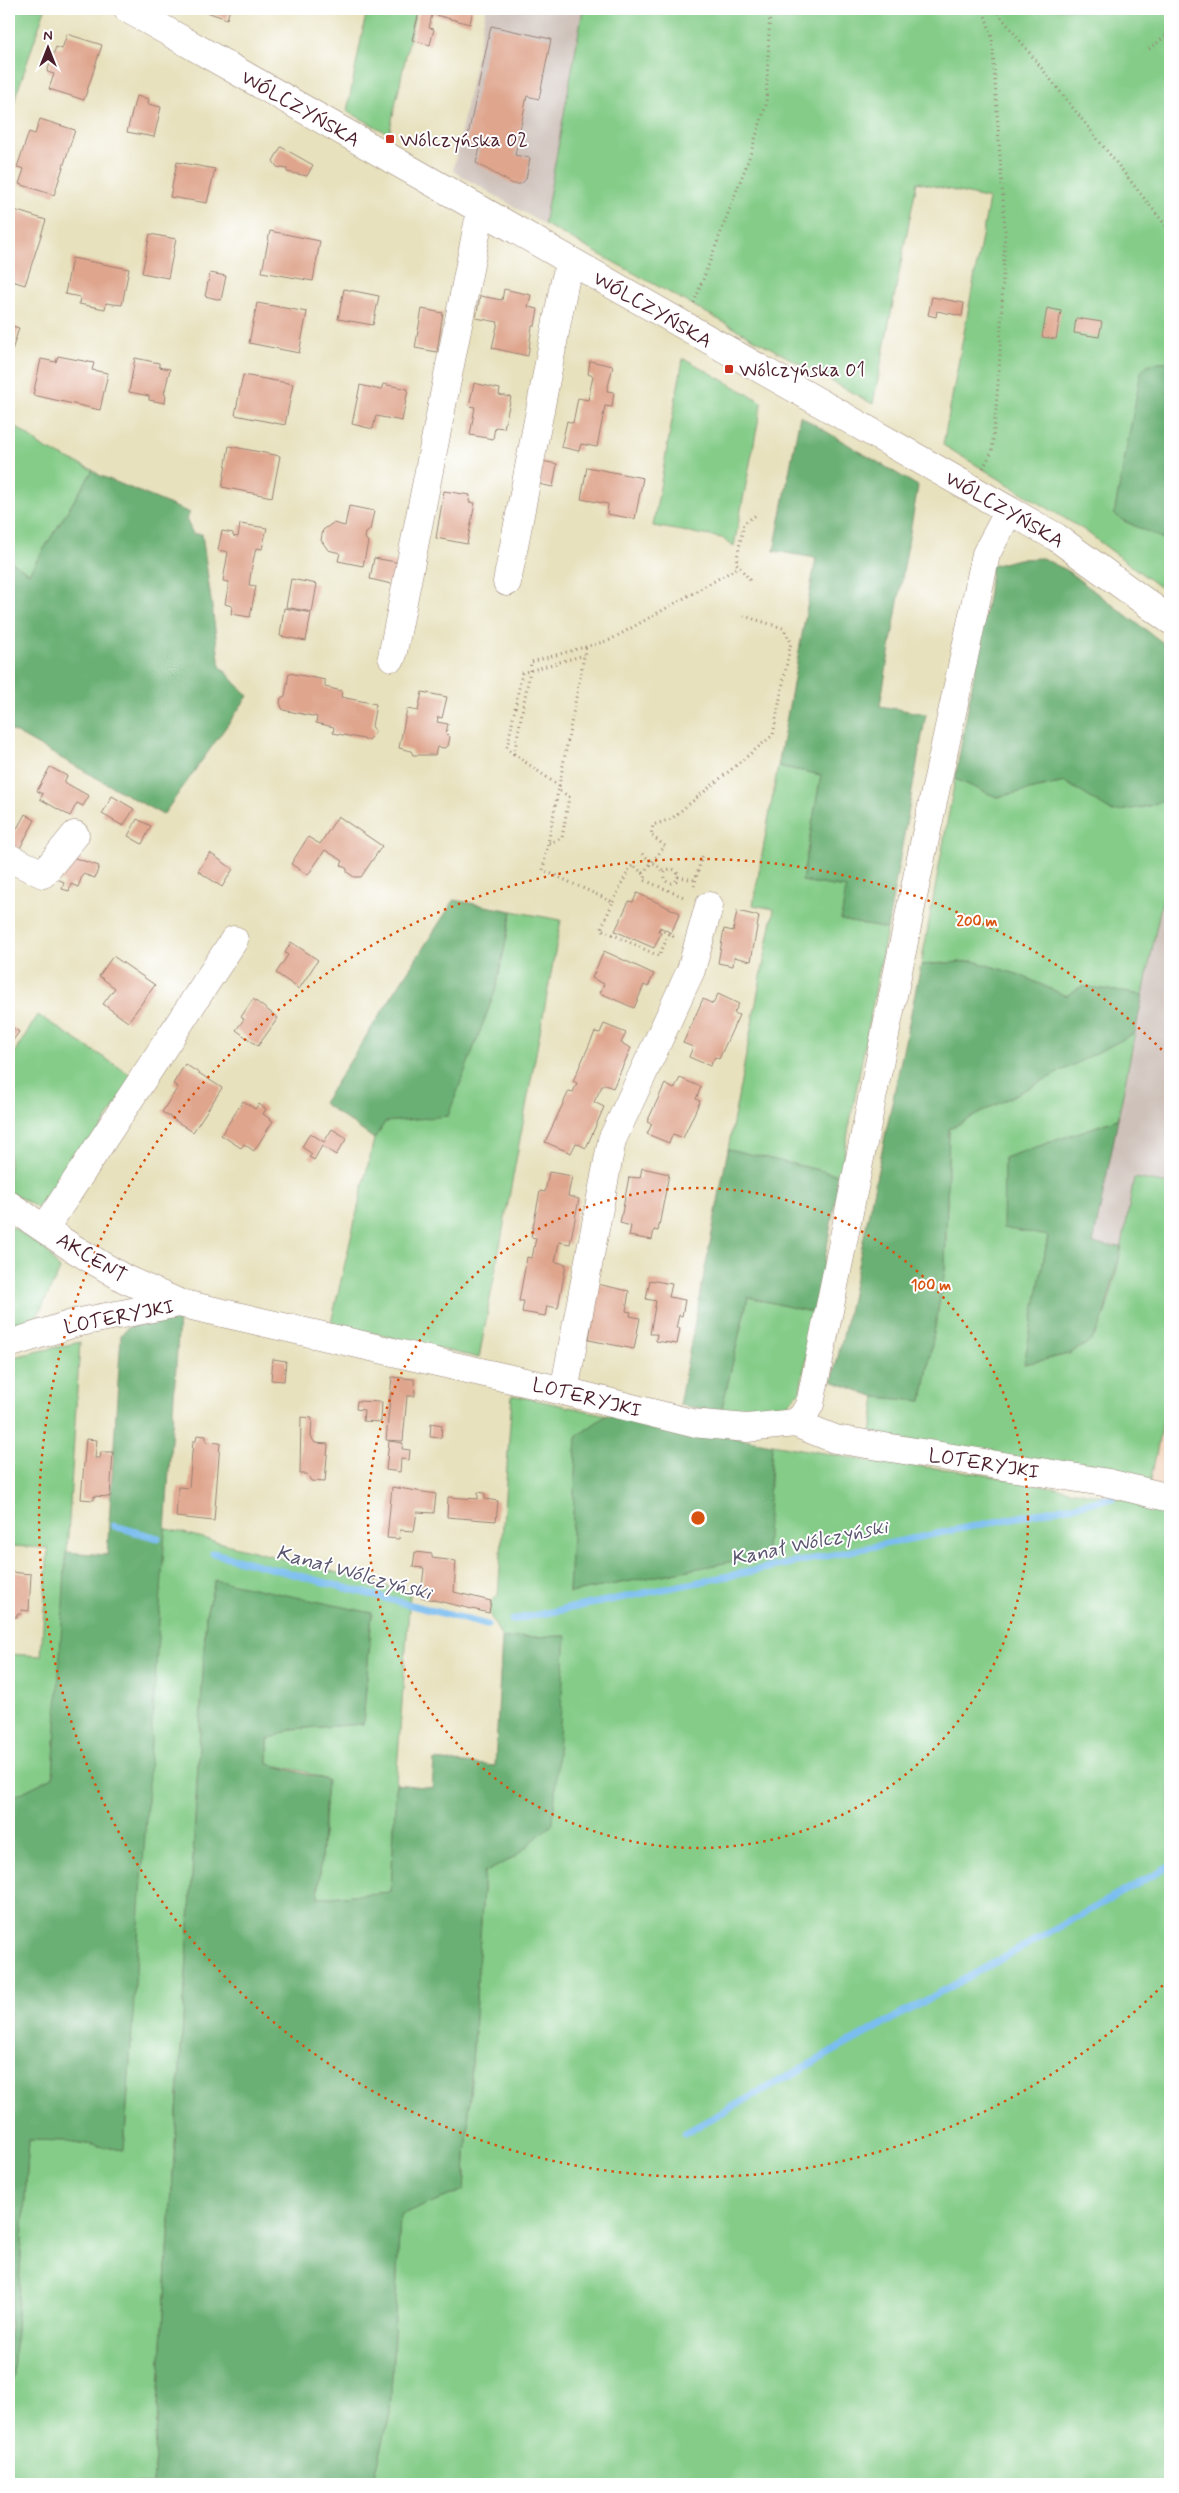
<svg xmlns="http://www.w3.org/2000/svg" width="1179" height="2493" viewBox="0 0 1179 2493" font-family="Mynerve,sans-serif">
	<style>
		.built { fill: #f1d5bd }
		.industrial { fill: #cec1ba }
		.green { fill: #84cc88; stroke: #67765a }
		.forest { fill: #6bb074; stroke: #5a6850 }
		.lines { fill: none; stroke-linecap: round; stroke-linejoin: round }
		.stream { stroke: #7abdf0; stroke-width: 7 }
		.building { fill: #dfa58d }
		.minor-casing { stroke: #988074; stroke-width: 29 }
		.path { stroke: #988074; stroke-width: 3; stroke-dasharray: 1 4; stroke-linecap: butt }
		.minor { stroke: #fff; stroke-width: 28 }
		.ring { fill: none; stroke: #d8530f; stroke-width: 2.5; stroke-dasharray: 2.5 5 }
		.poi-dot { fill: #c8321e; stroke: #fff; stroke-width: 2 }
		.labels { text-anchor: middle; stroke-width: 4; stroke-linejoin: round; paint-order: stroke }
		.street-label { font-size: 20px; fill: #4a1f2b; stroke: #fff }
		.poi-label { font-size: 20px; fill: #4a1f2b; stroke: #fff; text-anchor: start }
		.water-label { font-size: 21px; font-style: italic; fill: #5b5670; stroke: #fff }
		.centre { fill: #d8530f; stroke: #fff; stroke-width: 2.5 }
		.ring-label { font-size: 15px; text-anchor: middle; font-weight: bold; fill: #d8530f; stroke: #fff; stroke-width: 4; stroke-linejoin: round; paint-order: stroke }
	</style>
	<rect width="100%" height="100%" fill="#fff"/>
	<filter id="ink" filterUnits="userSpaceOnUse"><feTurbulence type="fractalNoise" baseFrequency=".02" numOctaves="2"/><feDisplacementMap in="SourceGraphic" scale="10" xChannelSelector="R" yChannelSelector="G"/><feConvolveMatrix kernelMatrix="1 2 1 2 8 2 1 2 1" color-interpolation-filters="sRGB"/></filter>
	<filter id="wash" filterUnits="userSpaceOnUse"><feTurbulence type="fractalNoise" baseFrequency=".0096" numOctaves="4" result="noise"/><feDisplacementMap in="SourceGraphic" scale="20" xChannelSelector="R" yChannelSelector="G"/><feGaussianBlur stdDeviation="1.12" result="paint"/><feColorMatrix in="noise" values="0 0 0 0 0 0 0 0 0 0 0 0 0 0 0 0 0 1.4 0 .05"/><feComposite in="paint" operator="in"/></filter>
	<g filter="url(#wash)">
		<rect width="100%" height="100%" fill="#e7e1bd"/>
		<polygon class="built" points="1170,1384 1170,1489 1150,1484"/>
		<g class="industrial">
			<polygon points="486,9 583,9 544,224 453,171"/>
			<polygon points="1170,860 1170,1184 1134,1178 1122,1247 1093,1244"/>
		</g>
		<g class="green">
			<polygon points="9,9 45,9 9,117"/>
			<polygon points="367,9 416,9 389,134 347,111"/>
			<polygon points="583,9 1170,9 1170,362 1158,362 1122,520 1170,542 1170,595 1084,530 943,445 989,199 917,182 873,404 544,224"/>
			<polygon points="683,359 689,361 762,402 734,546 722,538 653,526"/>
			<polygon points="9,421 44,448 93,470 29,573 9,560"/>
			<polygon points="778,766 821,775 802,881 847,888 841,920 887,929 840,1175 728,1149 774,909 753,905"/>
			<polygon points="955,779 997,797 1065,782 1113,812 1149,806 1170,797 1170,860 1143,995 1082,986 1066,996 1020,975 973,961 921,965"/>
			<polygon points="512,911 561,920 479,1358 331,1323 374,1139 385,1122 448,1115 496,989"/>
			<polygon points="38,1015 134,1077 46,1213 9,1191 9,1061"/>
			<path d="M1135,1033L1118,1119L1004,1158V1228L1048,1235L1025,1364C1047,1359 1071,1356 1089,1342C1112,1324 1128,1209 1134,1178L1170,1184V1384L1150,1484L871,1434L876,1397L922,1401L945,1270L949,1129Z"/>
			<polygon points="10,1225 47,1251 60,1270 35,1321 9,1329"/>
			<polygon points="748,1297 815,1313 800,1391 785,1406 770,1415 753,1418 721,1412"/>
			<polygon points="80,1342 53,1777 9,1799 9,1654 41,1656 48,1548 9,1546 9,1358"/>
			<polygon points="512,1395 607,1415 577,1436 569,1593 765,1555 772,1444 869,1461 963,1471 1170,1508 1170,2484 368,2484 375,2475 390,2414 400,2215 464,2189 484,1873 515,1857 566,1636 502,1638 489,1613 491,1601 498,1596"/>
			<polygon points="164,1528 373,1582 410,1594 396,1784 391,1892 318,1898 327,1780 302,1771 268,1764 268,1739 292,1729 363,1724 372,1613 215,1581 206,1614 191,1896 153,2484 9,2484 9,2431 29,2140 68,2141 124,2150"/>
		</g>
		<g class="forest">
			<polygon points="1158,362 1170,362 1170,542 1122,520 1114,514 1141,372 1147,365"/>
			<polygon points="800,416 918,486 880,706 926,714 887,929 841,920 846,888 802,881 821,775 778,766 816,558 774,551"/>
			<polygon points="93,470 99,475 190,513 186,519 193,534 202,534 220,666 248,696 163,815 9,729 9,560 29,573"/>
			<polygon points="1042,558 1066,570 1170,648 1170,797 1149,806 1113,812 1065,782 997,797 955,779 989,592 991,566 1019,559"/>
			<polygon points="454,900 512,911 496,989 448,1116 385,1122 374,1139 323,1103"/>
			<polygon points="973,961 1020,975 1066,996 1082,986 1143,995 1135,1033 949,1129 945,1270 922,1401 876,1397 832,1381 843,1336 921,965"/>
			<polygon points="1118,1119 1093,1244 1122,1247 1102,1322 1091,1341 1069,1354 1024,1364 1048,1236 1003,1228 1004,1158"/>
			<polygon points="728,1149 840,1175 815,1313 748,1297 721,1412 679,1405"/>
			<polygon points="179,1320 124,2150 68,2141 29,2140 9,2431 9,1799 53,1777 66,1552 107,1555 121,1335 128,1327"/>
			<polygon points="607,1415 772,1444 766,1555 569,1593 577,1436"/>
			<polygon points="215,1580 372,1613 363,1724 292,1729 268,1740 268,1764 327,1780 318,1898 391,1892 396,1784 432,1788 434,1760 495,1766 502,1638 566,1636 553,1823 515,1857 484,1873 464,2190 400,2215 390,2414 375,2475 368,2484 153,2484 191,1896 206,1614"/>
		</g>
		<g class="lines">
			<g class="stream">
				<polyline points="114,1526 158,1538"/>
				<polyline points="213,1553 487,1625"/>
				<polyline points="512,1620 1112,1498"/>
				<polyline points="685,2133 1170,1866"/>
			</g>
		</g>
		<g id="blocks">
			<g class="building">
				<polygon points="198,9 230,9 227,19"/>
				<polygon points="420,9 473,9 470,24 432,14 429,28 434,29 430,45 412,40"/>
				<polygon points="491,26 551,39 539,99 527,96 515,155 530,158 526,179 521,184 513,184 476,163 480,148 466,145"/>
				<polygon points="67,34 102,45 84,100 49,89 54,74 47,72 56,47 62,49"/>
				<polygon points="136,96 149,99 148,104 161,107 154,137 127,132"/>
				<polygon points="40,119 75,130 54,195 19,184 24,169 17,167 29,132 35,134"/>
				<polygon points="281,147 313,165 307,176 287,172 287,169 277,167 273,161"/>
				<polygon points="177,162 215,169 207,203 170,197"/>
				<polygon points="11,209 46,220 25,285 9,280 9,215"/>
				<polygon points="270,231 320,241 313,281 262,272"/>
				<polygon points="150,234 176,239 168,278 142,273"/>
				<polygon points="72,258 129,269 122,305 106,303 105,309 79,304 80,297 65,294"/>
				<polygon points="210,273 226,276 221,300 205,296"/>
				<polygon points="344,289 379,296 373,325 338,319"/>
				<polygon points="504,289 531,295 528,307 538,309 535,326 532,326 528,356 492,348 498,322 476,318 480,296 502,300"/>
				<polygon points="932,297 964,303 962,316 937,311 936,317 928,315"/>
				<polygon points="257,303 307,312 299,353 249,343"/>
				<polygon points="1047,308 1061,311 1056,339 1042,337"/>
				<polygon points="422,309 443,313 437,352 415,348"/>
				<polygon points="1076,318 1102,322 1099,337 1074,333"/>
				<polygon points="9,325 19,328 9,360"/>
				<polygon points="58,356 94,363 92,370 108,373 100,410 33,395 41,359 56,362"/>
				<polygon points="135,358 159,363 159,367 170,369 164,394 166,395 165,403 149,400 149,396 129,392"/>
				<polygon points="590,361 613,366 607,391 614,392 612,407 605,406 597,447 581,444 579,451 561,447 567,421 573,423 578,398 588,400 593,376 588,374"/>
				<polygon points="243,375 293,384 285,425 235,415"/>
				<polygon points="474,383 500,389 499,395 511,397 504,428 495,427 493,439 470,435 475,407 469,406"/>
				<polygon points="383,384 408,389 402,421 376,416 373,429 352,424 360,385 381,390"/>
				<polygon points="229,446 280,456 272,497 222,487"/>
				<polygon points="542,461 557,464 553,487 538,484"/>
				<polygon points="587,467 643,478 635,519 607,514 608,504 581,499"/>
				<polygon points="444,491 470,495 469,502 475,503 467,544 436,538"/>
				<polygon points="349,506 374,511 370,530 366,533 365,538 368,542 363,566 338,561 340,553 328,550 321,540 323,530 333,523 345,526"/>
				<polygon points="240,524 267,528 262,549 256,548 252,566 249,585 256,586 250,617 231,614 232,606 225,604 229,582 223,581 228,552 218,550 222,531 233,533 233,536 238,537"/>
				<polygon points="374,558 401,563 396,585 370,579"/>
				<polygon points="291,579 317,584 312,612 286,607"/>
				<polygon points="284,608 311,613 306,641 280,636"/>
				<polygon points="289,673 325,680 325,687 342,691 341,697 376,704 372,726 375,731 374,735 369,740 333,733 334,727 316,723 317,717 283,710 280,703 281,698 285,696"/>
				<polygon points="422,692 447,697 442,718 438,717 437,722 448,724 446,733 450,737 448,746 444,748 437,747 435,755 413,755 411,751 399,748 407,709 418,711"/>
				<polygon points="50,767 67,776 64,782 89,796 83,806 77,803 70,816 40,799 43,794 37,791"/>
				<polygon points="112,796 134,809 123,826 102,814"/>
				<polygon points="25,814 35,820 19,850 9,843"/>
				<polygon points="338,816 382,846 361,877 354,877 347,872 347,869 341,865 343,861 325,850 308,875 291,864 308,837 320,844"/>
				<polygon points="137,819 151,826 142,844 128,836"/>
				<polygon points="210,853 233,869 222,887 198,871"/>
				<polygon points="66,855 99,866 95,878 83,874 78,887 71,884 69,891 62,889 64,882 55,878"/>
				<polygon points="637,893 680,913 671,933 660,927 658,932 661,933 654,948 615,931 629,901 633,902"/>
				<polygon points="737,911 759,916 751,961 734,957 733,966 718,963 724,929 733,931"/>
				<polygon points="291,942 318,960 299,989 276,973 288,955 285,953"/>
				<polygon points="604,951 654,974 648,987 644,985 634,1008 600,993 604,984 592,978"/>
				<polygon points="113,956 155,985 128,1022 103,1004 115,988 99,976"/>
				<polygon points="718,994 739,1004 734,1013 739,1015 719,1059 715,1057 710,1066 689,1057 693,1047 683,1043 703,999 713,1004"/>
				<polygon points="253,999 278,1018 258,1046 236,1030 244,1019 241,1017"/>
				<polygon points="604,1024 626,1033 621,1043 631,1048 613,1088 603,1084 594,1102 604,1107 586,1148 576,1143 571,1153 545,1142 569,1091 573,1092 577,1083 573,1081 595,1032 600,1033"/>
				<polygon points="9,1025 19,1032 9,1046"/>
				<polygon points="185,1064 222,1088 193,1132 162,1112 178,1087 173,1084"/>
				<polygon points="680,1078 701,1087 696,1099 700,1101 683,1138 673,1134 669,1143 647,1134 652,1124 647,1122 665,1084 674,1089"/>
				<polygon points="243,1101 255,1109 259,1104 266,1109 263,1114 273,1121 254,1151 244,1144 241,1148 221,1135"/>
				<polygon points="332,1129 347,1138 336,1155 322,1146 314,1160 309,1157 312,1154 302,1147 310,1133 324,1142"/>
				<polygon points="642,1168 669,1174 658,1231 654,1230 652,1240 629,1236 631,1226 620,1223 629,1177 640,1178"/>
				<polygon points="549,1172 572,1176 568,1196 579,1199 570,1244 559,1242 555,1262 566,1264 558,1308 547,1306 545,1316 522,1312 524,1301 519,1301 527,1257 532,1258 536,1238 531,1237 540,1191 545,1192"/>
				<polygon points="650,1280 672,1284 669,1297 685,1300 682,1316 679,1315 676,1328 680,1328 677,1344 656,1341 657,1334 650,1334 656,1301 646,1299"/>
				<polygon points="597,1284 629,1291 626,1311 631,1312 630,1316 640,1318 634,1349 589,1340"/>
				<polygon points="273,1359 286,1361 284,1381 271,1380"/>
				<polygon points="392,1377 414,1379 415,1396 407,1396 403,1441 386,1440"/>
				<polygon points="357,1401 382,1402 381,1422 363,1421 364,1410 356,1409"/>
				<polygon points="301,1417 312,1418 311,1437 315,1443 328,1444 325,1482 311,1481 307,1474 300,1474"/>
				<polygon points="431,1423 442,1425 441,1438 430,1437"/>
				<polygon points="197,1435 206,1436 206,1442 220,1443 214,1521 176,1517 178,1487 189,1488 193,1441 196,1441"/>
				<polygon points="86,1439 97,1440 95,1458 100,1458 101,1452 113,1452 110,1497 94,1496 94,1500 81,1499"/>
				<polygon points="389,1441 403,1443 402,1449 410,1450 409,1460 401,1459 400,1472 386,1470"/>
				<polygon points="392,1487 436,1494 434,1513 417,1512 414,1531 400,1530 399,1539 387,1538"/>
				<polygon points="478,1492 485,1493 485,1499 498,1501 496,1521 447,1517 448,1497 478,1499"/>
				<polygon points="415,1552 432,1554 432,1558 456,1561 454,1592 491,1601 489,1613 421,1597 424,1568 413,1567"/>
				<polygon points="10,1572 31,1574 29,1611 22,1610 21,1614 17,1614 17,1617 9,1617"/>
			</g>
		</g>
	</g>
	<g filter="url(#ink)">
		<use href="#blocks" fill-opacity="0" stroke="#988074" stroke-width="1"/>
		<g class="lines">
			<g class="minor-casing">
				<g id="minor">
					<polyline points="128,9 1056,537 1170,620"/>
					<polyline points="507,582 564,285 570,262"/>
					<polyline points="392,657 478,224 483,212"/>
					<polyline points="9,858 43,874 75,835"/>
					<polyline points="9,1205 71,1247 125,1279 179,1303"/>
					<polyline points="45,1228 234,940"/>
					<polyline points="9,1344 75,1323 179,1303 564,1391 692,1423 747,1428 795,1423 835,1439 1109,1483 1170,1498"/>
					<polyline points="564,1391 612,1140 691,970 709,906"/>
					<polyline points="795,1423 803,1416 810,1404 922,853 986,554 1009,511"/>
				</g>
			</g>
			<g class="path">
				<polyline points="995,9 1170,231"/>
				<polyline points="1149,49 1170,33"/>
				<polyline points="694,303 748,161 766,105 770,9"/>
				<polyline points="983,468 992,452 999,373 1005,230 992,37 983,9"/>
				<polyline points="750,580 736,563 744,523 756,515"/>
				<polyline points="514,754 507,748 522,673 584,655"/>
				<polyline points="559,786 586,646"/>
				<polyline points="549,843 562,838 569,797 558,789"/>
				<polyline points="642,854 665,872"/>
				<circle cx="671" cy="876" r="7"/>
				<polyline points="643,873 665,846 651,835 653,825 671,819 773,735 791,642 783,628 744,616"/>
				<polyline points="678,877 695,880"/>
				<polyline points="694,886 702,856"/>
				<polyline points="613,902 628,871 633,865 646,876 644,880 686,898"/>
				<polyline points="659,929 673,936 675,933"/>
				<polyline points="669,934 659,956 601,929 613,902 543,870 559,786 514,754 530,671 531,662 610,640 739,567"/>
			</g>
			<use href="#minor" class="minor"/>
		</g>
	</g>
	<g class="ring">
		<circle cx="698" cy="1518" r="330"/>
		<path d="M1168 1980A659 659 0 1 1 1168 1056"/>
	</g>
	<g class="poi-dot">
		<rect x="385" y="134" width="10" height="10" rx="2.5"/>
		<rect x="724" y="364" width="10" height="10" rx="2.5"/>
	</g>
	<g class="labels">
		<g class="street-label">
			<text transform="translate(301 108) rotate(30)" y="7">WÓLCZYŃSKA</text>
			<text transform="translate(653 309) rotate(30)" y="7">WÓLCZYŃSKA</text>
			<text transform="translate(1005 509) rotate(30)" y="7">WÓLCZYŃSKA</text>
			<text transform="translate(92 1257) rotate(31)" y="7">AKCENT</text>
			<text transform="translate(119 1316) rotate(-11)" y="7">LOTERYJKI</text>
			<text transform="translate(587 1397) rotate(14)" y="7">LOTERYJKI</text>
			<text transform="translate(984 1463) rotate(9)" y="7">LOTERYJKI</text>
		</g>
		<g class="poi-label">
			<text x="400" y="146">Wólczyńska 02</text>
			<text x="739" y="376">Wólczyńska 01</text>
		</g>
		<g class="water-label">
			<text transform="translate(809 1542) rotate(-12)" y="7">Kanał Wólczyński</text>
			<text transform="translate(354 1572) rotate(15)" y="7">Kanał Wólczyński</text>
		</g>
	</g>
	<circle cx="698" cy="1518" r="8" class="centre"/>
	<g class="ring-label">
		<text x="977" y="926">200 m</text>
		<text x="931" y="1290">100 m</text>
	</g>
	<rect width="1179" height="2493" fill="none" stroke="#fff" stroke-width="30"/>
	<g transform="translate(48 48)" stroke="#ffffff" stroke-width="4" paint-order="stroke">
	<path d="M0-4L9 19L0 12L-9 19Z" fill="#4a1f2b"/>
	<text y="-8" font-size="14" font-weight="bold" text-anchor="middle" fill="#4a1f2b">N</text>
	</g>
</svg>
